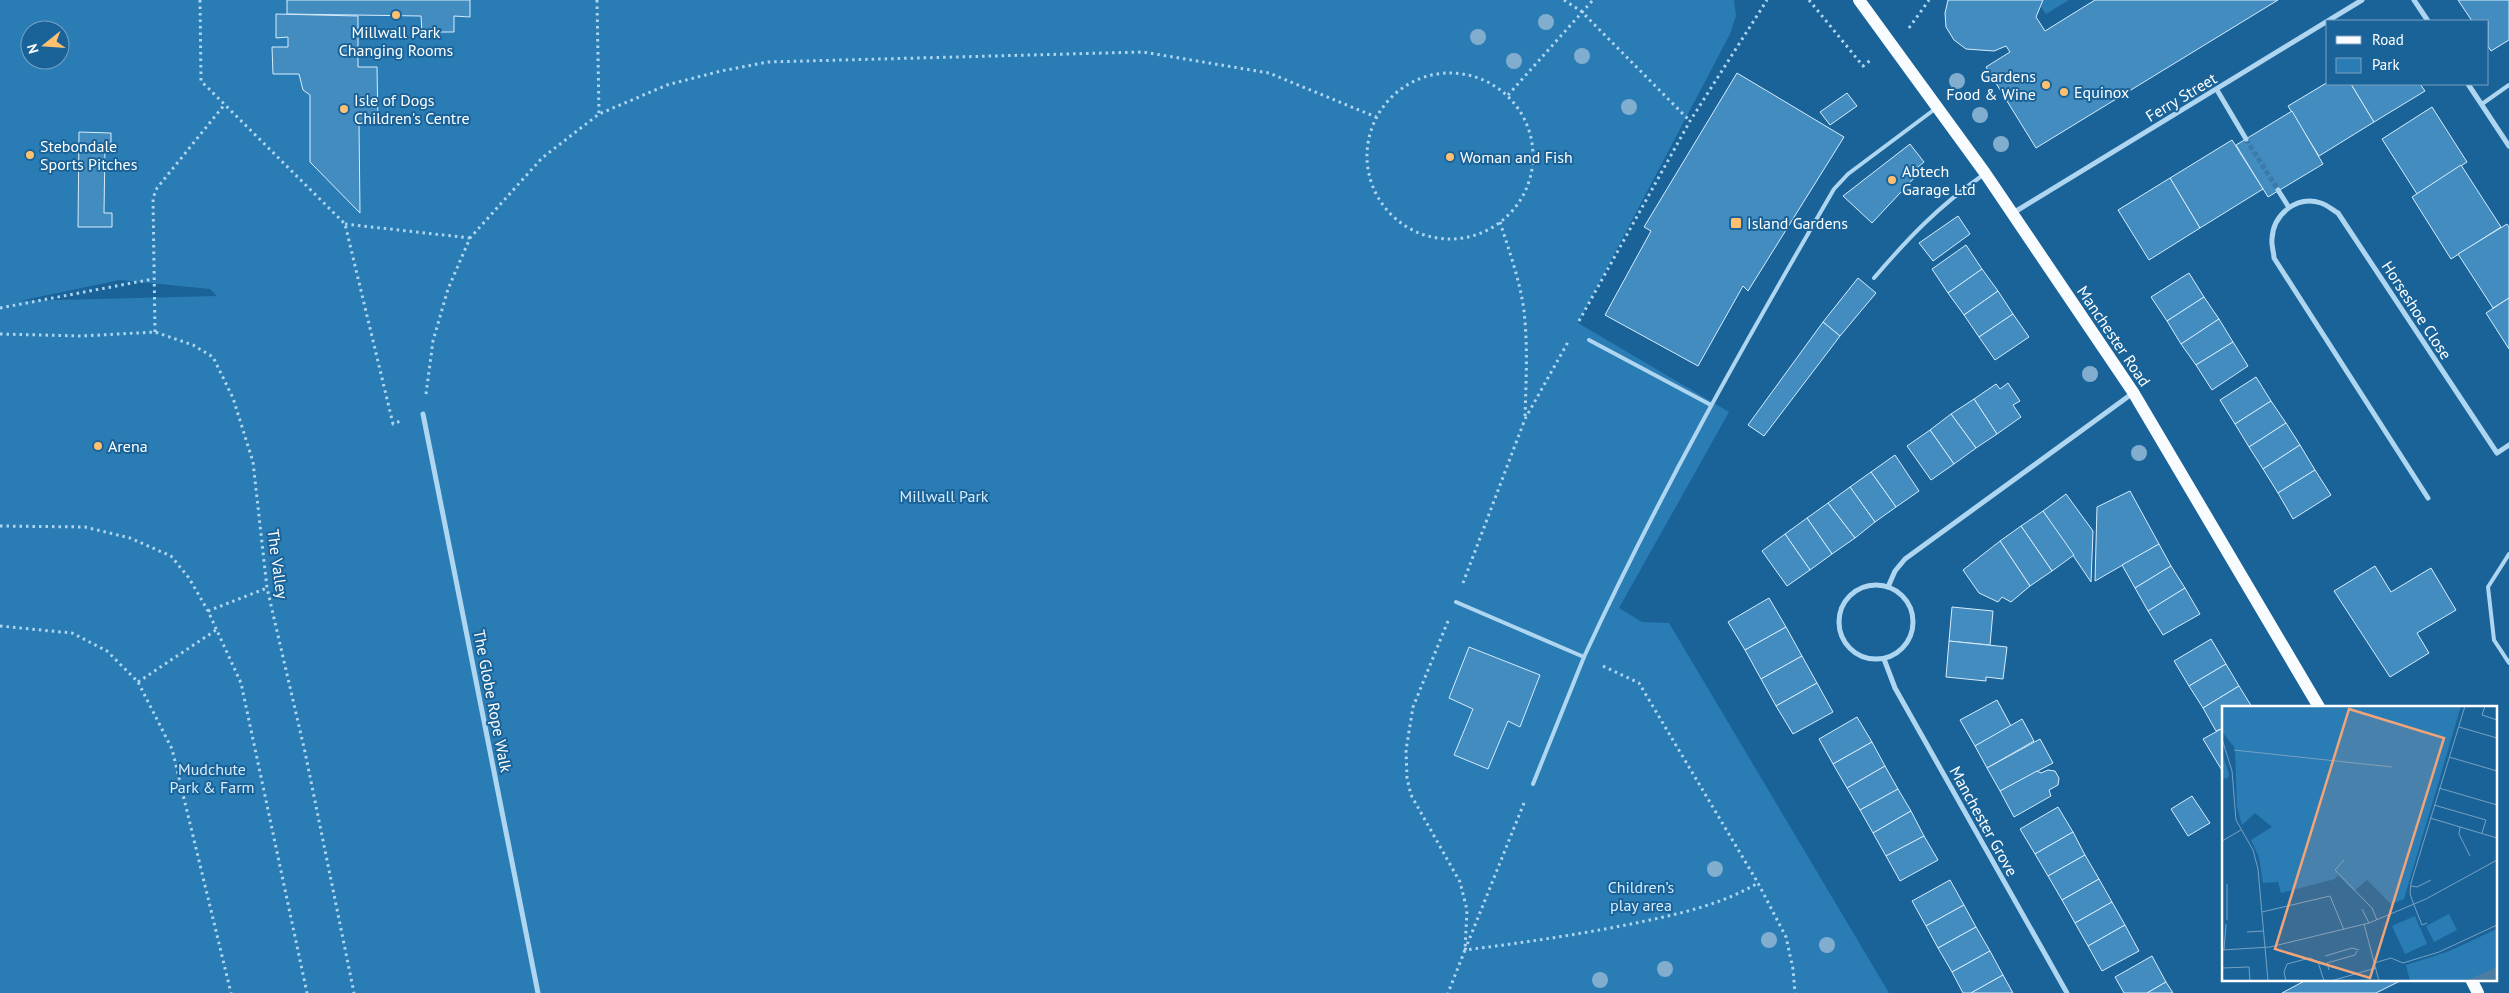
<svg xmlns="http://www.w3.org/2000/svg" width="2509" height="993" viewBox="0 0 2509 993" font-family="'PT Sans',sans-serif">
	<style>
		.green { fill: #2a7cb5; fill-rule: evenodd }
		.building { fill: #438cc0; stroke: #d6ecfc }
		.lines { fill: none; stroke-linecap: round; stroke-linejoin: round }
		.street-tunnel { stroke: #3c7aa8; stroke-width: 5; stroke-dasharray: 5 2.5; stroke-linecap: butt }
		.path { stroke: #afd6f1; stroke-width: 3; stroke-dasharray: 2.5 4; stroke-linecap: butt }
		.lane { stroke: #afd6f1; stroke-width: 4 }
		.street { stroke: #afd6f1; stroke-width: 5 }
		.primary { stroke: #f9fcff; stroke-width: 12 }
		.tree { fill: #81aecf }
		.poi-dot { fill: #ffc16f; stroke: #1a6399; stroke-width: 2 }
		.labels { text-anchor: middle; stroke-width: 4; stroke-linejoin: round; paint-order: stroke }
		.poi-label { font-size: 16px; fill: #fff; stroke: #1a6399; text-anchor: start }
		.street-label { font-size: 16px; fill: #fff; stroke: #1a6399 }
		.park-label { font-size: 16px; fill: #d6ecfc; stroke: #1a6399 }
		.inset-road { fill: none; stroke: #76a1c2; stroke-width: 1 }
		.view { fill: #f2a479; fill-opacity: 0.15; stroke: #f2a479; stroke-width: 2.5 }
		.inset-edge { fill: none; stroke: #fff; stroke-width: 2.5 }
	</style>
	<rect width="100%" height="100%" fill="#1a6399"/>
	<g class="green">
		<path d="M0,0H1734L1736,16L1730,34L1578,323L1729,412L1619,608L1642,622L1669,623L1889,993H0ZM30,30H60V60H30ZM120,280L210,289L217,296L19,301Z"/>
		<polygon points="2043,0 2069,0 2046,14 2041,7"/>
	</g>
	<g class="building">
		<polygon points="287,0 470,0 470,17 454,16 454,32 422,32 421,16 287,14"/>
		<polygon points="1948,0 2043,0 2036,17 2045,31 2095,0 2278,0 2036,148 1986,67 2010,52 2006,46 1994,51 1966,49 1954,40 1946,27 1945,13"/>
		<polygon points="2458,0 2509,0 2509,40 2491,51 2488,46 2488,21 2472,21"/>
		<polygon points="276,14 358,16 358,67 377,67 378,123 359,123 360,213 310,162 310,95 303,90 299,74 273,74 272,47 288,47 288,37 276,38"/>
		<polygon points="1737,73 1844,137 1748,291 1743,286 1698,366 1605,315 1651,231 1644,227"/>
		<polygon points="2328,82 2328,84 2351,84 2374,122 2319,156 2288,106"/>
		<polygon points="2351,84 2420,84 2425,91 2374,122"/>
		<polygon points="1847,93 1857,106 1830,125 1820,112"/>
		<polygon points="2432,107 2467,162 2417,194 2382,139"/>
		<polygon points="2292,111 2323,164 2268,197 2236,145"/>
		<polygon points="79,132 111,133 111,146 105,146 104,213 112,213 112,227 78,227"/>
		<polygon points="2232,140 2263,189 2200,228 2170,178"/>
		<polygon points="1910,144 1924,162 1912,172 1916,176 1872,223 1843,196"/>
		<polygon points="2461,165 2501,227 2451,259 2412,197"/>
		<polygon points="2170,178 2200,228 2149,260 2118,210"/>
		<polygon points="1958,216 1970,234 1933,261 1919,243"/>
		<polygon points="2507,224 2509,227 2509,298 2493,308 2458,254"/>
		<polygon points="1966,245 1982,269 1948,293 1932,269"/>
		<polygon points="1982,269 1998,291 1964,315 1948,293"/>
		<polygon points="2189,273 2204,297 2167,321 2151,297"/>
		<polygon points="1858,278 1876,293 1840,336 1823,322"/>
		<polygon points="1998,291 2013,314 1979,337 1964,315"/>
		<polygon points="2204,297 2219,319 2181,344 2167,321"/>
		<polygon points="2509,298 2509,349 2486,313"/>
		<polygon points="2013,314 2029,337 1995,360 1979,337"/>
		<polygon points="2219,319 2233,342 2196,365 2181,344"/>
		<polygon points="1823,322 1840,336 1764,436 1748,425"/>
		<polygon points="2233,342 2248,366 2212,390 2196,365"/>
		<polygon points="2256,377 2271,401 2235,424 2220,400"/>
		<polygon points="2008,383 2020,401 2013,405 2021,417 1997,434 1974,399 1996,384 2000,389"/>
		<polygon points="1974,399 1997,434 1976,448 1951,414"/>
		<polygon points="2271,401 2286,423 2249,447 2235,424"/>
		<polygon points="1951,414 1976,448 1954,464 1930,430"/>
		<polygon points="2286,423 2300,445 2263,469 2249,447"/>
		<polygon points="1930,430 1954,464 1931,480 1907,446"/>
		<polygon points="2300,445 2315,470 2278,493 2263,469"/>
		<polygon points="1895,455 1919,491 1896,507 1871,472"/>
		<polygon points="2315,470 2331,495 2293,519 2278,493"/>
		<polygon points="1871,472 1896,507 1875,522 1850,487"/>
		<polygon points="1850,487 1875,522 1855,538 1828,503"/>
		<polygon points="2130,491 2159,544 2095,581 2097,507"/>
		<polygon points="2066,494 2093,531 2091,582 2043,511"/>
		<polygon points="1828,503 1855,538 1832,554 1807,518"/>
		<polygon points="2043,511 2074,555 2052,571 2021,526"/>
		<polygon points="1807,518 1832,554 1810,570 1785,534"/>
		<polygon points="2021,526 2052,571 2030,586 2000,541"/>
		<polygon points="1785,534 1810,570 1787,586 1762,551"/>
		<polygon points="2000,541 2030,586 2011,602 2002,597 1998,602 1979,593 1963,570"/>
		<polygon points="2159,544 2171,566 2135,588 2122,565"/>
		<polygon points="2171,566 2185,588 2148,611 2135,588"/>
		<polygon points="2375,566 2391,592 2431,568 2456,610 2417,633 2429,653 2390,677 2334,591"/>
		<polygon points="2185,588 2200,614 2163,635 2148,611"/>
		<polygon points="1769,598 1786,627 1745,650 1728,622"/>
		<polygon points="1952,607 1993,611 1990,645 1949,641"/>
		<polygon points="1786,627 1802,656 1761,679 1745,650"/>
		<polygon points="2211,639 2226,664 2189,686 2174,661"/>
		<polygon points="1949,641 2007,647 2003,679 1986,677 1986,681 1946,677"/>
		<polygon points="1469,647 1540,675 1520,727 1508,721 1488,769 1454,755 1473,709 1449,698"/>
		<polygon points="1802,656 1817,683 1776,706 1761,679"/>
		<polygon points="2226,664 2239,686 2203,708 2189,686"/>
		<polygon points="1817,683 1833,712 1793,734 1776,706"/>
		<polygon points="2239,686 2252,707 2223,707 2223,728 2216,731 2203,708"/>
		<polygon points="1997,700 2011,726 1975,746 1960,720"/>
		<polygon points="1857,717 1872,742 1833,764 1819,739"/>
		<polygon points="2022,719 2034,741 1987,768 1975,746"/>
		<polygon points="2223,728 2223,772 2203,739"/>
		<polygon points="2040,739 2053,763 2000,791 1987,768"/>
		<polygon points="1872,742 1885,766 1847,788 1833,764"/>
		<polygon points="1885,766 1898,789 1860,810 1847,788"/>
		<polygon points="2048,770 2055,771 2059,778 2058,785 2049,790 2051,796 2014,817 2000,791 2037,771 2041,773"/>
		<polygon points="1898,789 1911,811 1873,833 1860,810"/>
		<polygon points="2192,796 2210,823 2188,836 2171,809"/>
		<polygon points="2058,807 2073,832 2035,854 2020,829"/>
		<polygon points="1911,811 1924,836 1886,856 1873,833"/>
		<polygon points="2073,832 2085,855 2048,876 2035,854"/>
		<polygon points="1924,836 1938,860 1900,881 1886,856"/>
		<polygon points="2085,855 2099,879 2062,900 2048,876"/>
		<polygon points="2099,879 2112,902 2075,923 2062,900"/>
		<polygon points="1950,880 1964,905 1926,926 1912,901"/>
		<polygon points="2112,902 2125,925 2088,946 2075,923"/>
		<polygon points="1964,905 1976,927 1938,948 1926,926"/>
		<polygon points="2125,925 2139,951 2102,971 2088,946"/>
		<polygon points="1976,927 1990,951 1952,972 1938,948"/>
		<polygon points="1990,951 2003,975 1971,993 1963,993 1952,972"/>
		<polygon points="2152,956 2166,982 2147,993 2124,993 2115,977"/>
		<polygon points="2003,975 2013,993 1971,993"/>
		<polygon points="2308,979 2404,979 2376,993 2282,993"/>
		<polygon points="2166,982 2173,993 2147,993"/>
	</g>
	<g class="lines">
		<polyline class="street-tunnel" points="2246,139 2278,190"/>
		<g class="path">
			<polyline points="200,0 201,81 345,224 393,424 403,420"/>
			<polyline points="597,0 599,114"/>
			<polyline points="1564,0 1581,11 1690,121"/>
			<polyline points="1809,0 1863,66 1872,59"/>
			<polyline points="1909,28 1929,0"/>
			<circle cx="1450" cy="156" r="83"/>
			<polyline points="1508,95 1593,0"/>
			<path d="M1500,222C1509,251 1520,280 1524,311C1528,346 1526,382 1525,418"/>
			<polyline points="345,224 470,238"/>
			<polyline points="0,308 153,279"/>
			<polyline points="1579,321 1690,121 1767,0"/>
			<polyline points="155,332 153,198 157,188 225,104"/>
			<polyline points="0,334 82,336 155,332 193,345 213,357 233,398 253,462 267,588 305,752 354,993"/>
			<polyline points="426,394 433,341 448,289 470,238 542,158 599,114 667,85 721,71 768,62 1143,52 1269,73 1376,117"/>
			<polyline points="0,526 85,527 130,538 171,556 189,578 208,611 241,683 307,993"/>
			<polyline points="1463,583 1525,419 1568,342"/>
			<polyline points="208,611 267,588"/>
			<polyline points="1448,621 1413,707 1406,750 1407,778 1411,795 1460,882 1467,910 1465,950 1448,993"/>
			<polyline points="0,626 72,633 107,651 138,682 172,749 231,993"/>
			<polyline points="1603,666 1639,683 1758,883 1786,937 1793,969 1795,993"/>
			<polyline points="138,682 216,630"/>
			<path d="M1524,803L1465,950C1521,943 1576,935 1631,924C1674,915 1719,906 1758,883"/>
		</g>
		<g class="lane">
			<polyline points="2482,104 2509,85"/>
			<path d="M1874,278C1910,236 1938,207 1983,175"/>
			<polyline points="1589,340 1711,405"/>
			<polyline points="2509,554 2488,587 2494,640 2509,663"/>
			<path d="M1456,602L1584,657C1658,496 1745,342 1834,189L1848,174L1935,109"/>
			<polyline points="1533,784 1584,657"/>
		</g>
		<g class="street">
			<polyline points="2414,0 2428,21"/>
			<polyline points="2468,84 2509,146"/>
			<polyline points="2217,90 2246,139"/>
			<polyline points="2278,190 2288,206"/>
			<polyline points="2013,213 2362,0"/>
			<polyline points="423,414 538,993"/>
			<path d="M2428,498L2274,258C2274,252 2271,245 2272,239C2273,214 2297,195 2321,203C2327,205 2333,210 2338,213L2497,453L2509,445"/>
			<circle cx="1876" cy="622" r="37"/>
			<polyline points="1888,587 1895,571 1905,559 2133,393"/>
			<polyline points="1884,659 1895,688 2067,993"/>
		</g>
		<g class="primary">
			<polyline points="1859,0 1985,173 2133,392 2319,707"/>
			<polyline points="2471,979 2478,993"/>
		</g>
	</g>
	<g class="tree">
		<circle cx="1546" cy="22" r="8"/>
		<circle cx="1478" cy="37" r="8"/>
		<circle cx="1582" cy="56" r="8"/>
		<circle cx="1514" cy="61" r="8"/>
		<circle cx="1957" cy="81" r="8"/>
		<circle cx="1629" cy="107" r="8"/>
		<circle cx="1980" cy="115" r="8"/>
		<circle cx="2001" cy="144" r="8"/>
		<circle cx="2090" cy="374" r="8"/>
		<circle cx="2139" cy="453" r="8"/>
		<circle cx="1715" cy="869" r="8"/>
		<circle cx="1769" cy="940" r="8"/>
		<circle cx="1827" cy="945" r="8"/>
		<circle cx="1665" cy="969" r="8"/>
		<circle cx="1600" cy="980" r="8"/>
	</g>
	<g class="poi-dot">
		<circle cx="396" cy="15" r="5"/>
		<circle cx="2046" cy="85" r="5"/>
		<circle cx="2064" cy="92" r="5"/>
		<circle cx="344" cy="109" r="5"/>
		<circle cx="30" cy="155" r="5"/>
		<circle cx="1450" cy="157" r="5"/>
		<circle cx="1892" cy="180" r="5"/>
		<rect x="1730" y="217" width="12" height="12" rx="2.5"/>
		<circle cx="98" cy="446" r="5"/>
	</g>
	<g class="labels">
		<g class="poi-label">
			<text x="396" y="38" text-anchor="middle">Millwall Park<tspan x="396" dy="18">Changing Rooms</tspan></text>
			<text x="2036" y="82" text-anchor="end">Gardens<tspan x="2036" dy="18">Food &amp; Wine</tspan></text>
			<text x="2074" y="98">Equinox</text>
			<text x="354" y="106">Isle of Dogs<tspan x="354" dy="18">Children's Centre</tspan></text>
			<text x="40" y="152">Stebondale<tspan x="40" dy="18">Sports Pitches</tspan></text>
			<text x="1460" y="163">Woman and Fish</text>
			<text x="1902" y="177">Abtech<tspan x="1902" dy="18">Garage Ltd</tspan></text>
			<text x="1747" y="229">Island Gardens</text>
			<text x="108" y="452">Arena</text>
		</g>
		<g class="street-label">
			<text transform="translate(2181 97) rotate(-31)" y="6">Ferry Street</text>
			<text transform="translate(2417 310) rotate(57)" y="6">Horseshoe Close</text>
			<text transform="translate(2114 336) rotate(56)" y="6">Manchester Road</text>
			<text transform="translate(278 564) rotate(82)" y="6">The Valley</text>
			<text transform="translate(493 701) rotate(79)" y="6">The Globe Rope Walk</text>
			<text transform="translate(1984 821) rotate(61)" y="6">Manchester Grove</text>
		</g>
		<g class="park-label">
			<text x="944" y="502">Millwall Park</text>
			<text x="212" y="775">Mudchute<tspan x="212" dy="18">Park &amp; Farm</tspan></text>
			<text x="1641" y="893">Children’s<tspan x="1641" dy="18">play area</tspan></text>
		</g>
	</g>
	<g transform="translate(2222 706)">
		<rect width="275" height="275" fill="#1a6399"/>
		<path d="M0,0H199V3L200,0H239L182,193L169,198L145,174L132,185L116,169L113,173L59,187L56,176L41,177L37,151L29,134L50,121L33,107L20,119L15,101L13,42L1,27ZM0,47L7,68L6,72L0,73ZM227,208L235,224L212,236L204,220ZM193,210L205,238L183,248L170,220ZM275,223V275H188L184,259L225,246Z" fill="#2a7cb5"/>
		<path d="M275,261V275H244L270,263Z" fill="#4b7da3"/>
		<path class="inset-road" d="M263,0L260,9L275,14M237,21L275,32M0,33L10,65L14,114L31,144L36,163L46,275M12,44L170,61M227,51L275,65M217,82L275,99M212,99L264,114L260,127M208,112L275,132M238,121L237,128L248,150M0,135L19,124M122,154L113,164L150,202L155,214M189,180L195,181L209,174M192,199L188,188L189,177L243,0M192,199L200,219L205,217M140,203L147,217M40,206L108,190L122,224M5,214V178M142,218L157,275M25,226L41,225M0,244L48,241L147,217L204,193L275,154M2,244L4,218M103,250L130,242L137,244M152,257L169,252L181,257L217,246L275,219M0,262L27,261L28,275M107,264L105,257L133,249L135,245M64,275L62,266L65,258L88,252L96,256L102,275M109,275L154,262"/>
		<path class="view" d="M127,3L222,32L148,272L53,243Z"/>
		<rect width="275" height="275" class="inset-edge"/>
	</g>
	<rect x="2326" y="20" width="162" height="65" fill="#1a6399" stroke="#76a1c2"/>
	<rect x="2336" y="36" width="25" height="8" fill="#f9fcff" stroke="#76a1c2"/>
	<text x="2372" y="45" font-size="15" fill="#ffffff">Road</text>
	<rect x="2336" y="58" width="25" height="15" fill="#2a7cb5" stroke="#76a1c2"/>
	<text x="2372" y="70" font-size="15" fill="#ffffff">Park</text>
	<g transform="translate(45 45) rotate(253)"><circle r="24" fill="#1a6399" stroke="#76a1c2"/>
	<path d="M0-4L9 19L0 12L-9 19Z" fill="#ffc16f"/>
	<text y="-8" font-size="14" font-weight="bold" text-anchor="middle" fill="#ffffff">N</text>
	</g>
</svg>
